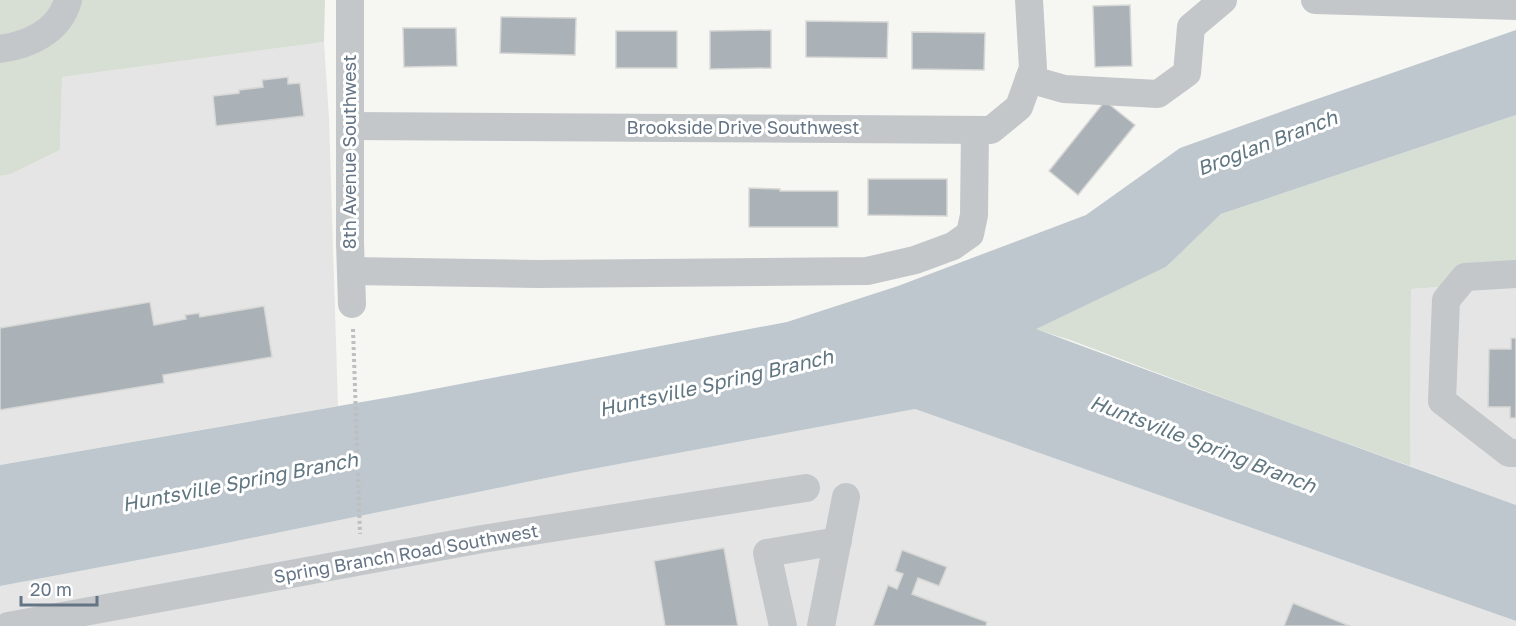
<svg xmlns="http://www.w3.org/2000/svg" width="1516" height="626" viewBox="0 0 1516 626" font-family="'Golos Text',sans-serif">
	<style>
		.built { fill: #e4e5e4 }
		.green { fill: #d7ded4 }
		.water { fill: #bec7cd }
		.building { fill: #aab2b8; stroke: #d7d8d5; stroke-width: 1.5 }
		.lines { fill: none; stroke-linecap: round; stroke-linejoin: round }
		.path { stroke: #bdbfc1; stroke-width: 4; stroke-dasharray: 3 3; stroke-linecap: butt }
		.minor { stroke: #c3c7ca; stroke-width: 28 }
		.labels { text-anchor: middle; stroke-width: 6; stroke-linejoin: round; paint-order: stroke }
		.street-label { font-size: 18px; fill: #647485; stroke: #fff }
		.water-label { font-size: 20px; font-style: italic; fill: #607681; stroke: #fff }
	</style>
	<rect width="100%" height="100%" fill="#f6f6f3"/>
	<g class="built">
		<polygon points="324,42 329,119 338,406 0,465 0,176 11,174 60,150 62,77"/>
		<polygon points="1516,282 1516,505 1410,466 1411,289"/>
		<polygon points="915,409 1516,621 1516,626 0,626 0,586 202,548 576,472"/>
	</g>
	<g class="green">
		<polygon points="0,0 325,0 324,42 62,77 60,150 11,174 0,176"/>
		<polygon points="1516,115 1516,282 1411,289 1410,466 1282,420 1073,341 1035,329 1166,267 1221,214"/>
	</g>
	<polygon class="water" points="1516,30 1516,115 1221,214 1166,267 1036,329 1282,420 1516,505 1516,621 915,409 576,472 202,548 0,586 0,465 408,394 787,322 898,286 1086,215 1180,148 1294,107"/>
	<g class="building">
		<polygon points="1130,5 1132,66 1095,67 1093,6"/>
		<polygon points="501,17 576,18 575,55 500,53"/>
		<polygon points="806,21 888,22 887,58 806,57"/>
		<polygon points="403,28 456,28 457,66 404,67"/>
		<polygon points="771,30 771,68 710,69 710,31"/>
		<rect x="616" y="31" width="61" height="37"/>
		<polygon points="912,32 985,33 984,70 912,69"/>
		<polygon points="288,77 288,84 300,83 304,116 216,126 213,96 239,93 239,90 263,87 262,80"/>
		<polygon points="1105,101 1135,125 1078,195 1049,171"/>
		<polygon points="868,179 947,179 947,216 868,215"/>
		<polygon points="749,188 780,189 780,191 838,191 838,227 749,227"/>
		<polygon points="150,302 154,325 186,319 185,315 199,313 200,317 264,306 272,357 163,375 164,383 0,410 0,328"/>
		<polygon points="1511,338 1516,338 1516,418 1510,418 1510,407 1488,407 1489,349 1511,349"/>
		<polygon points="724,548 738,626 665,626 654,561"/>
		<polygon points="902,550 947,567 939,586 918,578 912,594 987,622 986,626 873,626 888,585 897,589 903,574 895,571"/>
		<polygon points="1293,603 1350,626 1284,626"/>
	</g>
	<g class="lines">
		<polyline class="path" points="353,329 360,534"/>
		<g class="minor">
			<polyline points="350,0 350,243 352,304"/>
			<polyline points="1315,0 1516,6"/>
			<path d="M0,49C29,45 60,31 68,0"/>
			<polyline points="1029,79 1064,89 1158,94 1187,73 1191,27 1223,0"/>
			<polyline points="350,126 991,130 1019,107 1033,68 1029,0"/>
			<polyline points="351,271 537,274 867,271 915,260 953,246 970,234 974,215 975,130"/>
			<polyline points="1516,274 1465,277 1446,300 1442,401 1509,453 1516,453"/>
			<polyline points="8,626 482,539 806,488"/>
			<polyline points="783,626 767,553 838,541"/>
			<polyline points="821,626 846,497"/>
		</g>
	</g>
	<g class="labels">
		<g class="street-label">
			<text x="743" y="134">Brookside Drive Southwest</text>
			<text transform="translate(350 152) rotate(-90)" y="6">8th Avenue Southwest</text>
			<text transform="translate(406 554) rotate(-10)" y="6">Spring Branch Road Southwest</text>
		</g>
		<g class="water-label">
			<text transform="translate(1267 143) rotate(-21)" y="7">Broglan Branch</text>
			<text transform="translate(716 383) rotate(-13)" y="7">Huntsville Spring Branch</text>
			<text transform="translate(1203 444) rotate(21)" y="7">Huntsville Spring Branch</text>
			<text transform="translate(240 482) rotate(-11)" y="7">Huntsville Spring Branch</text>
		</g>
	</g>
	<path d="M21 596v9h76v-9" fill="none" stroke="#647485" stroke-width="3"/>
	<text x="30" y="596" font-size="18" fill="#647485" stroke="#ffffff" stroke-width="4.5" paint-order="stroke">20 m</text>
</svg>
